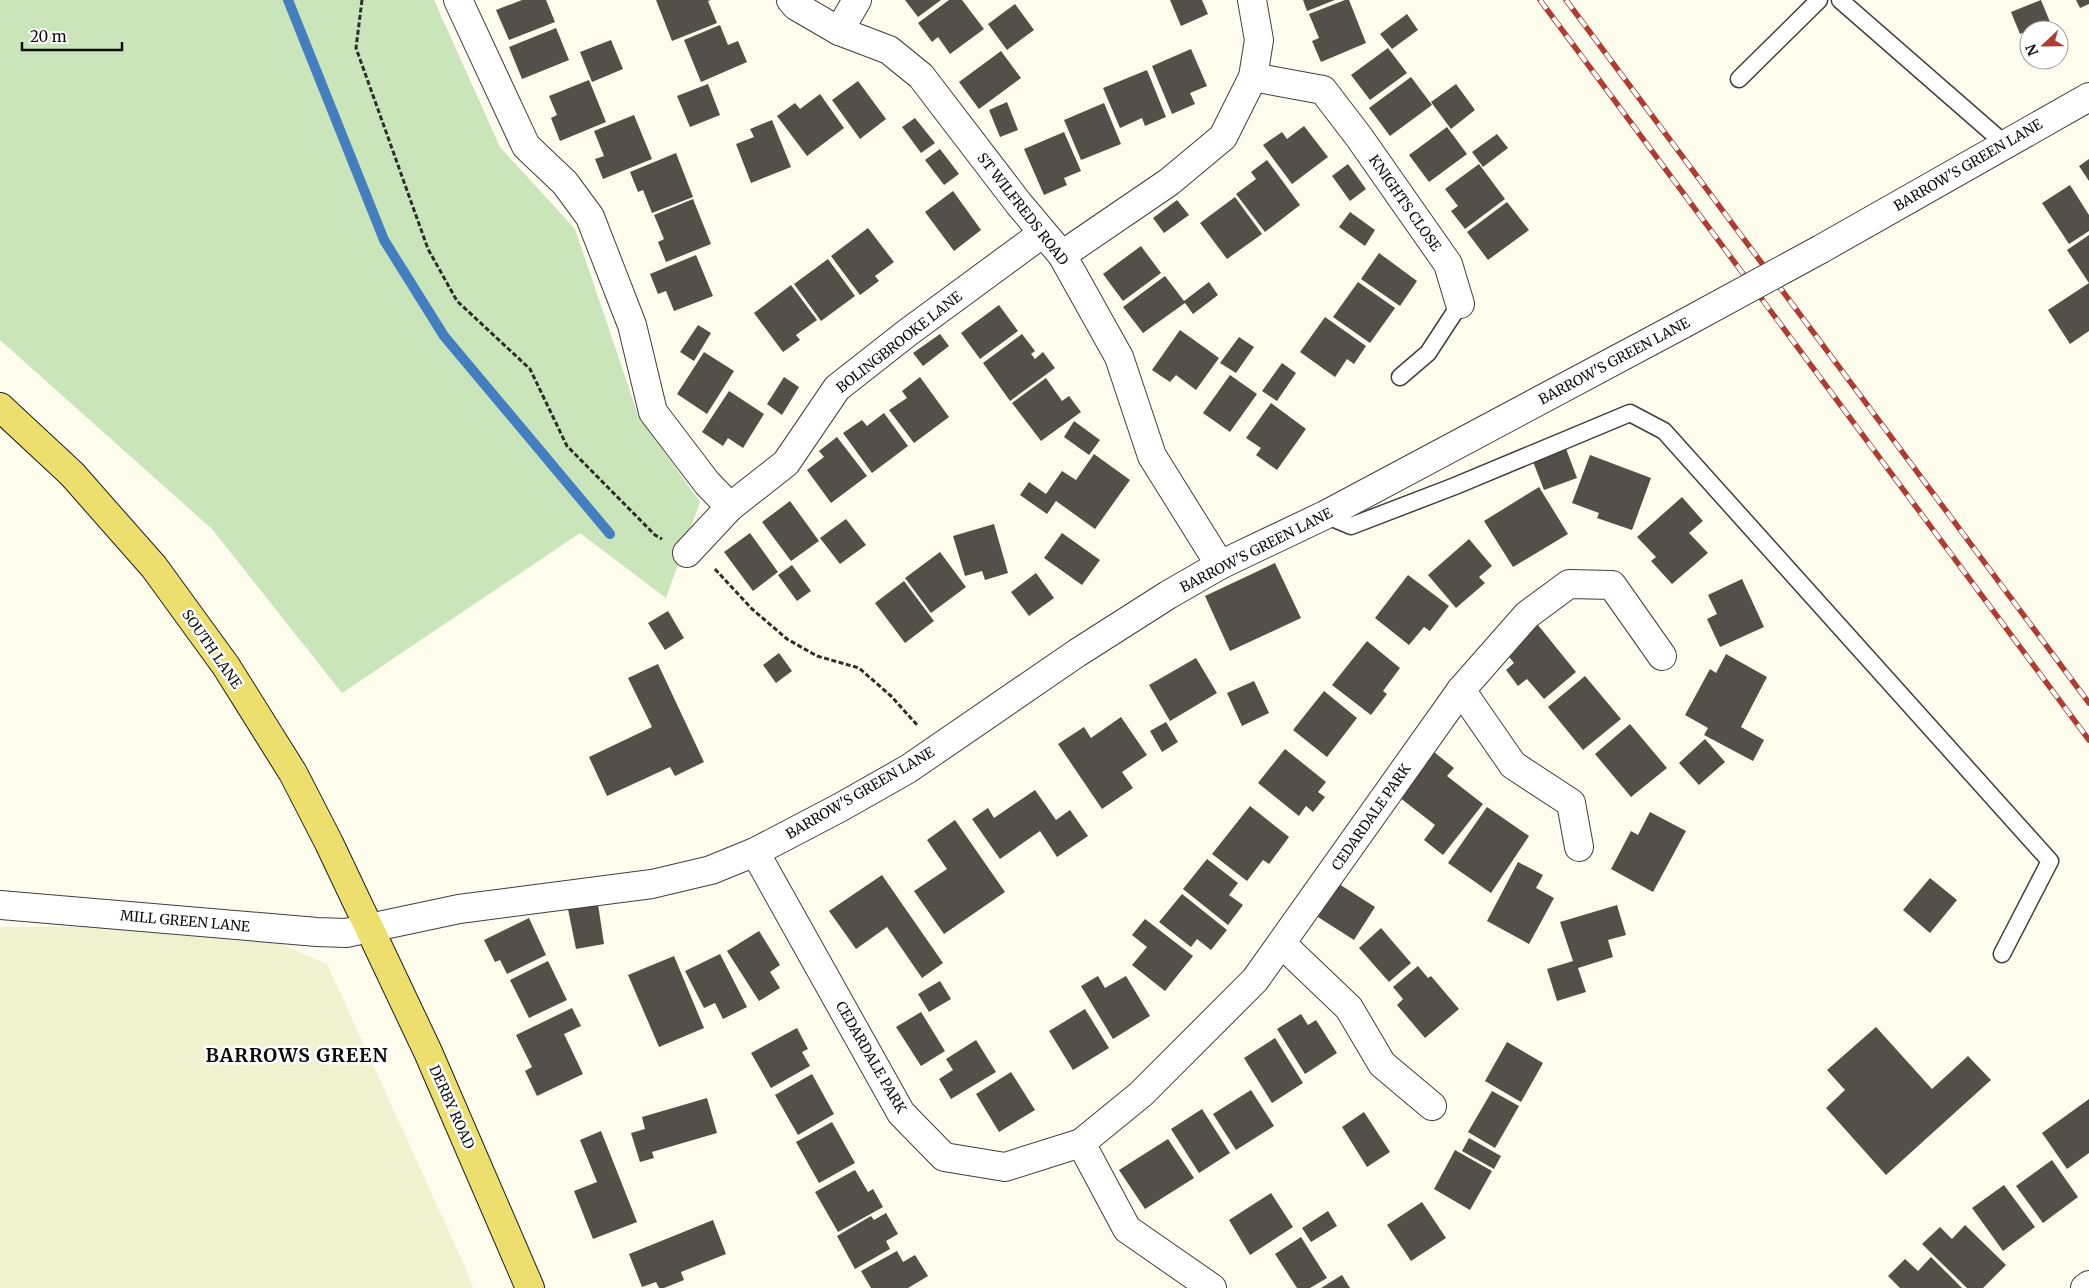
<svg xmlns="http://www.w3.org/2000/svg" width="2089" height="1288" viewBox="0 0 2089 1288" font-family="Merriweather,serif">
	<style>
		.farmland { fill: #eff1cf }
		.green { fill: #cae5ba }
		.lines { fill: none; stroke-linecap: round; stroke-linejoin: round }
		.stream { stroke: #437ec1; stroke-width: 10 }
		.building { fill: #544f49 }
		.service-casing { stroke: #3f3f3f; stroke-width: 19 }
		.minor-casing { stroke: #3f3f3f; stroke-width: 30 }
		.tertiary-casing { stroke: #3f3f3f; stroke-width: 30 }
		.primary-casing { stroke: #1d1d1d; stroke-width: 30 }
		.path { stroke: #2e2e2e; stroke-width: 3; stroke-dasharray: 5 2.5; stroke-linecap: butt }
		.service { stroke: #fff; stroke-width: 16 }
		.minor { stroke: #fff; stroke-width: 28 }
		.tertiary { stroke: #fff; stroke-width: 28 }
		.primary { stroke: #ecdf6e; stroke-width: 28 }
		.rail-casing { stroke: #af3c31; stroke-width: 5.5 }
		.rail { stroke: #fff; stroke-width: 4; stroke-dasharray: 11; stroke-linecap: butt }
		.tertiary-bridge-casing { stroke: #3f3f3f; stroke-width: 30; stroke-linecap: butt }
		.tertiary-bridge { stroke: #fff; stroke-width: 28 }
		.labels { text-anchor: middle; stroke-width: 5; stroke-linejoin: round; paint-order: stroke }
		.street-label { font-size: 14px; fill: #0c0c0c; stroke: #fff }
		.district-label { font-size: 19px; font-weight: bold; letter-spacing: 1px; fill: #0c0c0c; stroke: #fff }
	</style>
	<rect width="100%" height="100%" fill="#fdfced"/>
	<polygon class="farmland" points="238,926 327,964 465,1267 473,1288 0,1288 0,927"/>
	<polygon class="green" points="0,0 434,0 500,147 575,229 638,415 700,502 666,598 580,533 342,693 212,529 0,340"/>
	<g class="lines">
		<polyline class="stream" points="288,0 384,240 444,336 610,534"/>
	</g>
	<g class="building">
		<polygon points="522,0 546,0 555,22 509,40 496,10"/>
		<polygon points="656,0 711,0 708,1 717,23 672,41"/>
		<polygon points="905,0 941,0 918,17"/>
		<polygon points="949,0 962,0 984,29 950,54 938,37 932,42 918,23"/>
		<polygon points="1170,0 1202,0 1208,14 1181,26"/>
		<polygon points="1303,0 1335,0 1307,11"/>
		<polygon points="1345,0 1349,0 1366,43 1321,62 1312,41 1319,38 1309,14"/>
		<polygon points="2041,0 2050,22 2020,34 2011,12"/>
		<polygon points="2076,0 2089,0 2089,4 2080,8"/>
		<polygon points="1015,4 1034,30 1007,50 988,24"/>
		<polygon points="1407,14 1418,30 1392,49 1380,34"/>
		<polygon points="720,25 728,45 738,41 747,62 701,82 684,40"/>
		<polygon points="556,28 569,60 522,79 509,47"/>
		<polygon points="611,40 623,69 592,82 580,52"/>
		<polygon points="1388,48 1407,73 1370,100 1351,75"/>
		<polygon points="1191,49 1207,86 1190,93 1195,104 1172,114 1152,66"/>
		<polygon points="1001,51 1021,78 979,109 959,82"/>
		<polygon points="1147,70 1166,117 1145,126 1142,118 1120,128 1103,88"/>
		<polygon points="1411,77 1432,105 1390,136 1369,108"/>
		<polygon points="589,80 606,122 560,141 551,118 557,115 549,96"/>
		<polygon points="858,81 886,119 860,139 832,100"/>
		<polygon points="708,84 720,115 690,127 677,96"/>
		<polygon points="1456,84 1475,110 1451,129 1431,102"/>
		<polygon points="820,94 844,128 807,156 777,116 795,103 800,109"/>
		<polygon points="1007,102 1018,130 1000,137 989,110"/>
		<polygon points="1104,103 1121,144 1081,160 1064,120"/>
		<polygon points="634,115 652,159 603,179 595,159 604,156 594,131"/>
		<polygon points="915,118 935,143 921,153 902,127"/>
		<polygon points="772,120 791,167 751,183 736,144 754,137 750,129"/>
		<polygon points="1304,126 1328,157 1292,184 1263,145 1282,132 1287,139"/>
		<polygon points="1447,127 1467,154 1429,182 1409,155"/>
		<polygon points="1064,132 1081,171 1064,178 1067,185 1044,195 1024,149"/>
		<polygon points="1497,134 1508,148 1483,167 1472,152"/>
		<polygon points="940,149 959,174 944,185 925,160"/>
		<polygon points="676,153 693,197 652,213 643,190 638,192 630,172"/>
		<polygon points="2089,159 2089,181 2079,166"/>
		<polygon points="1267,160 1300,205 1265,232 1236,194 1256,179 1251,172"/>
		<polygon points="1348,164 1366,189 1350,201 1332,176"/>
		<polygon points="1479,164 1505,199 1465,229 1451,211 1458,206 1445,189"/>
		<polygon points="2070,185 2089,215 2089,231 2069,244 2042,203"/>
		<polygon points="953,191 981,230 954,251 925,212"/>
		<polygon points="1235,197 1262,234 1227,259 1200,223"/>
		<polygon points="693,199 711,244 666,262 658,242 664,239 654,215"/>
		<polygon points="1177,200 1189,215 1164,233 1153,218"/>
		<polygon points="1507,202 1529,230 1488,260 1467,232"/>
		<polygon points="1350,212 1375,230 1365,246 1339,227"/>
		<polygon points="868,228 894,262 875,276 879,281 860,295 831,256"/>
		<polygon points="2089,235 2089,331 2070,344 2048,310 2089,283 2067,250"/>
		<polygon points="1141,246 1161,273 1123,301 1103,274"/>
		<polygon points="1379,253 1417,281 1400,306 1361,279"/>
		<polygon points="696,255 713,296 674,311 666,291 658,294 650,274"/>
		<polygon points="828,259 855,296 821,321 794,284"/>
		<polygon points="1165,276 1184,301 1209,282 1218,295 1193,314 1185,303 1143,333 1123,307"/>
		<polygon points="1358,282 1395,308 1370,343 1333,317"/>
		<polygon points="791,285 817,320 796,335 800,340 783,352 754,313"/>
		<polygon points="999,305 1018,331 980,359 961,333"/>
		<polygon points="1325,317 1366,346 1354,364 1347,359 1335,377 1300,352"/>
		<polygon points="698,325 711,333 694,361 680,352"/>
		<polygon points="1180,330 1219,358 1196,390 1176,375 1170,382 1152,370"/>
		<polygon points="940,334 949,346 923,366 913,353"/>
		<polygon points="1022,334 1035,351 1031,354 1035,359 1043,352 1055,368 1010,401 983,363"/>
		<polygon points="1239,337 1254,347 1236,373 1220,363"/>
		<polygon points="704,352 734,371 707,414 677,394"/>
		<polygon points="1282,363 1296,373 1277,401 1262,391"/>
		<polygon points="1230,375 1257,394 1230,432 1203,413"/>
		<polygon points="784,377 799,387 782,415 767,404"/>
		<polygon points="920,377 949,417 914,443 889,410 907,398 902,391"/>
		<polygon points="1046,378 1062,401 1069,396 1081,412 1041,441 1012,403"/>
		<polygon points="729,391 764,414 743,448 728,438 723,446 702,432"/>
		<polygon points="1271,403 1306,429 1277,470 1256,455 1261,448 1246,438"/>
		<polygon points="884,413 908,446 872,473 843,433 862,420 867,426"/>
		<polygon points="1074,421 1100,440 1089,455 1064,437"/>
		<polygon points="837,437 867,476 831,503 807,470 824,457 819,451"/>
		<polygon points="1565,446 1577,478 1544,490 1532,459"/>
		<polygon points="1094,454 1130,480 1095,529 1056,501 1047,514 1020,495 1029,482 1046,494 1062,471 1076,480"/>
		<polygon points="1590,455 1651,478 1632,530 1597,518 1599,513 1572,503"/>
		<polygon points="1539,487 1568,534 1513,567 1484,521"/>
		<polygon points="1682,497 1703,521 1689,533 1708,553 1672,584 1651,561 1656,557 1637,537"/>
		<polygon points="790,501 819,541 791,561 762,522"/>
		<polygon points="846,519 866,545 840,564 820,538"/>
		<polygon points="994,524 1008,573 985,580 982,571 965,576 953,536"/>
		<polygon points="750,533 778,572 753,591 724,552"/>
		<polygon points="1062,533 1100,560 1082,585 1044,558"/>
		<polygon points="1469,539 1492,566 1479,577 1485,583 1456,608 1428,575"/>
		<polygon points="940,552 966,587 931,613 905,578"/>
		<polygon points="1275,563 1301,618 1230,651 1205,596"/>
		<polygon points="792,565 811,591 797,601 778,575"/>
		<polygon points="1036,573 1054,598 1029,616 1011,592"/>
		<polygon points="1408,575 1449,606 1430,631 1424,627 1409,645 1375,618"/>
		<polygon points="1742,579 1764,627 1720,647 1707,619 1717,614 1708,595"/>
		<polygon points="904,581 934,621 905,643 875,603"/>
		<polygon points="668,611 684,638 665,650 648,623"/>
		<polygon points="1538,625 1576,672 1544,699 1527,679 1518,686 1506,670 1514,663 1505,652"/>
		<polygon points="1367,641 1400,668 1383,691 1387,694 1371,715 1332,685"/>
		<polygon points="779,653 792,671 776,683 763,665"/>
		<polygon points="1726,654 1767,677 1741,727 1764,740 1753,761 1704,735 1708,728 1685,715 1710,669 1716,673"/>
		<polygon points="1196,658 1217,693 1170,721 1149,685"/>
		<polygon points="658,664 704,762 675,776 670,767 607,796 589,757 652,727 628,678"/>
		<polygon points="1585,676 1621,719 1583,750 1548,707"/>
		<polygon points="1254,681 1269,713 1242,726 1227,693"/>
		<polygon points="1324,691 1357,718 1327,757 1293,730"/>
		<polygon points="1121,717 1147,755 1122,772 1133,788 1102,809 1058,744 1084,727 1091,738"/>
		<polygon points="1166,722 1178,742 1162,752 1150,731"/>
		<polygon points="1630,724 1667,768 1631,797 1595,754"/>
		<polygon points="1705,739 1725,762 1699,785 1679,763"/>
		<polygon points="1285,749 1326,782 1318,792 1325,797 1313,812 1306,806 1299,816 1258,783"/>
		<polygon points="1434,752 1454,768 1447,776 1483,804 1443,855 1424,840 1435,825 1399,797"/>
		<polygon points="1035,790 1056,820 1070,810 1088,836 1057,857 1040,831 1000,859 972,819 988,808 994,818"/>
		<polygon points="1250,806 1289,837 1269,864 1263,860 1247,881 1212,854"/>
		<polygon points="1487,807 1529,836 1491,893 1448,863"/>
		<polygon points="1650,812 1686,831 1653,892 1611,869 1631,831 1638,835"/>
		<polygon points="955,820 1005,892 944,934 914,891 947,869 927,840"/>
		<polygon points="1207,859 1238,883 1229,895 1243,905 1228,925 1183,889"/>
		<polygon points="1518,862 1543,875 1536,888 1554,898 1529,944 1487,921"/>
		<polygon points="882,875 943,963 922,978 887,927 856,949 829,911"/>
		<polygon points="1930,878 1957,900 1930,933 1903,910"/>
		<polygon points="1339,884 1375,907 1354,940 1318,917"/>
		<polygon points="1182,894 1227,930 1211,950 1197,939 1191,947 1159,922"/>
		<polygon points="598,904 604,944 576,949 568,909"/>
		<polygon points="1617,905 1626,935 1608,940 1613,957 1578,968 1586,992 1557,1001 1547,969 1573,961 1560,922"/>
		<polygon points="529,918 546,955 507,974 500,960 495,962 484,940"/>
		<polygon points="1145,919 1193,956 1165,991 1132,965 1147,947 1132,935"/>
		<polygon points="1381,928 1411,963 1389,982 1359,948"/>
		<polygon points="759,931 780,965 770,972 780,988 759,1001 727,951"/>
		<polygon points="720,954 747,1007 723,1019 715,1003 704,1008 685,971"/>
		<polygon points="674,956 704,1028 659,1047 628,975"/>
		<polygon points="548,961 567,1000 529,1018 510,980"/>
		<polygon points="1418,966 1428,978 1431,976 1459,1009 1425,1038 1397,1005 1403,999 1393,987"/>
		<polygon points="1098,976 1105,988 1126,976 1150,1016 1113,1039 1081,986"/>
		<polygon points="940,981 951,999 929,1012 918,994"/>
		<polygon points="572,1008 581,1026 564,1034 583,1074 537,1096 525,1071 532,1067 516,1035"/>
		<polygon points="1085,1009 1109,1048 1073,1070 1049,1031"/>
		<polygon points="921,1012 945,1051 921,1066 896,1027"/>
		<polygon points="1301,1014 1308,1025 1316,1020 1337,1053 1305,1074 1277,1029"/>
		<polygon points="1876,1027 1932,1089 1968,1056 1991,1080 1886,1175 1826,1108 1845,1090 1827,1070"/>
		<polygon points="797,1028 808,1049 802,1052 810,1066 771,1088 751,1053"/>
		<polygon points="1275,1038 1303,1083 1272,1103 1244,1058"/>
		<polygon points="976,1040 996,1072 951,1099 939,1079 953,1070 946,1059"/>
		<polygon points="1507,1042 1543,1063 1521,1102 1485,1081"/>
		<polygon points="1011,1072 1035,1110 999,1132 976,1094"/>
		<polygon points="812,1074 834,1114 798,1135 775,1095"/>
		<polygon points="1251,1090 1274,1126 1236,1150 1213,1114"/>
		<polygon points="1492,1091 1519,1106 1495,1148 1468,1132"/>
		<polygon points="707,1098 717,1133 652,1152 654,1158 640,1162 631,1133 645,1129 642,1117"/>
		<polygon points="2089,1099 2089,1153 2067,1169 2042,1133"/>
		<polygon points="1202,1109 1230,1153 1199,1173 1171,1129"/>
		<polygon points="1364,1112 1390,1152 1367,1167 1342,1127"/>
		<polygon points="832,1122 855,1163 819,1183 796,1142"/>
		<polygon points="601,1131 637,1222 593,1239 574,1191 597,1182 580,1140"/>
		<polygon points="1469,1138 1501,1156 1494,1169 1462,1151"/>
		<polygon points="1168,1139 1194,1178 1145,1209 1119,1170"/>
		<polygon points="1455,1150 1492,1171 1470,1210 1434,1189"/>
		<polygon points="2052,1160 2078,1197 2043,1223 2016,1186"/>
		<polygon points="855,1170 868,1192 873,1189 883,1207 838,1232 815,1192"/>
		<polygon points="2004,1185 2035,1227 2003,1251 1972,1208"/>
		<polygon points="1271,1193 1293,1227 1250,1255 1229,1220"/>
		<polygon points="1422,1202 1446,1238 1411,1261 1387,1225"/>
		<polygon points="1328,1211 1337,1226 1311,1242 1302,1228"/>
		<polygon points="886,1213 898,1234 886,1241 890,1249 855,1269 837,1236 871,1216 874,1220"/>
		<polygon points="713,1220 726,1254 681,1272 684,1280 664,1288 659,1288 656,1282 642,1287 629,1254"/>
		<polygon points="1965,1225 2006,1265 1983,1288 1967,1288 1922,1244 1940,1227 1952,1239"/>
		<polygon points="1301,1237 1327,1278 1310,1288 1297,1288 1275,1254"/>
		<polygon points="897,1251 903,1262 915,1255 928,1276 908,1288 871,1288 861,1271"/>
		<polygon points="1931,1257 1962,1288 1900,1288 1888,1276 1905,1259 1918,1271"/>
		<polygon points="1342,1275 1350,1288 1321,1288"/>
	</g>
	<g class="lines">
		<g class="service-casing">
			<g id="service">
				<polyline points="1840,0 2005,144"/>
				<polyline points="1739,79 1819,0"/>
				<polyline points="1400,377 1428,353 1460,304"/>
				<polyline points="1325,515 1351,526 1455,486 1630,413 1664,431 2050,861 2002,954"/>
			</g>
		</g>
		<g class="minor-casing">
			<g id="minor">
				<polyline points="458,0 526,146 565,183 590,217 632,325 653,412 707,483 730,507"/>
				<polyline points="791,0 796,6 839,31 889,50 921,76 1019,204 1062,255 1119,357 1152,456 1220,565"/>
				<polyline points="839,31 857,0"/>
				<polyline points="1253,77 1323,90 1359,137 1448,264 1460,304"/>
				<polyline points="1062,255 1169,182 1223,137 1253,77 1259,40 1252,0"/>
				<polyline points="687,553 730,507 786,463 837,388 907,333 1043,233"/>
				<polyline points="1461,690 1513,765 1571,803 1579,847"/>
				<polyline points="755,852 901,1113 944,1157 1005,1167 1081,1143 1141,1094 1255,980 1461,690 1527,615 1569,584 1612,585 1662,656"/>
				<polyline points="1282,944 1349,1008 1382,1064 1432,1106"/>
				<polyline points="1081,1143 1127,1229 1212,1288"/>
				<polyline points="2085,1288 2089,1285"/>
			</g>
		</g>
		<g class="tertiary-casing">
			<g id="tertiary">
				<polyline points="1821,249 2089,97"/>
				<polyline points="0,905 317,932 346,933 459,909 652,884 711,870 755,852 841,807 908,769 1077,653 1168,595 1220,565 1325,515 1683,324"/>
			</g>
		</g>
		<g class="primary-casing">
			<polyline id="primary" points="0,407 72,474 154,567 226,666 293,773 329,843 428,1052 530,1288"/>
		</g>
		<g class="path">
			<polyline points="362,0 356,48 428,249 457,301 530,369 567,446 655,535 662,539"/>
			<polyline points="715,569 752,609 787,639 817,656 859,668 891,696 918,726"/>
		</g>
		<use href="#service" class="service"/>
		<use href="#minor" class="minor"/>
		<use href="#tertiary" class="tertiary"/>
		<use href="#primary" class="primary"/>
		<g class="rail-casing">
			<g id="rail">
				<polyline points="1540,0 2089,740"/>
				<polyline points="1566,0 2089,703"/>
			</g>
		</g>
		<use href="#rail" class="rail"/>
		<g class="tertiary-bridge-casing">
			<polyline id="tertiary-bridge" points="1683,324 1821,249"/>
		</g>
		<use href="#tertiary-bridge" class="tertiary-bridge"/>
	</g>
	<g class="labels">
		<g class="street-label">
			<text transform="translate(1968 165) rotate(-30)" y="5">BARROW'S GREEN LANE</text>
			<text transform="translate(1405 203) rotate(55)" y="5">KNIGHTS CLOSE</text>
			<text transform="translate(1023 209) rotate(52)" y="5">ST WILFREDS ROAD</text>
			<text transform="translate(899 342) rotate(-38)" y="5">BOLINGBROOKE LANE</text>
			<text transform="translate(1614 361) rotate(-28)" y="5">BARROW'S GREEN LANE</text>
			<text transform="translate(1256 550) rotate(-27)" y="5">BARROW'S GREEN LANE</text>
			<text transform="translate(212 649) rotate(55)" y="5">SOUTH LANE</text>
			<text transform="translate(860 793) rotate(-30)" y="5">BARROW'S GREEN LANE</text>
			<text transform="translate(1371 817) rotate(-55)" y="5">CEDARDALE PARK</text>
			<text transform="translate(185 921) rotate(5)" y="5">MILL GREEN LANE</text>
			<text transform="translate(871 1057) rotate(60)" y="5">CEDARDALE PARK</text>
			<text transform="translate(452 1107) rotate(66)" y="5">DERBY ROAD</text>
		</g>
		<g class="district-label">
			<text x="297" y="1062">BARROWS GREEN</text>
		</g>
	</g>
	<g transform="translate(2044 45) rotate(248)"><circle r="24" fill="#ffffff" stroke="#9e9e9e"/>
	<path d="M0-4L9 19L0 12L-9 19Z" fill="#af3c31"/>
	<text y="-8" font-size="14" font-weight="bold" text-anchor="middle" fill="#0c0c0c">N</text>
	</g>
	<path d="M22 42v8h100v-8" fill="none" stroke="#0c0c0c" stroke-width="2.5"/>
	<text x="30" y="42" font-size="15" fill="#0c0c0c" stroke="#ffffff" stroke-width="4" paint-order="stroke">20 m</text>
</svg>
